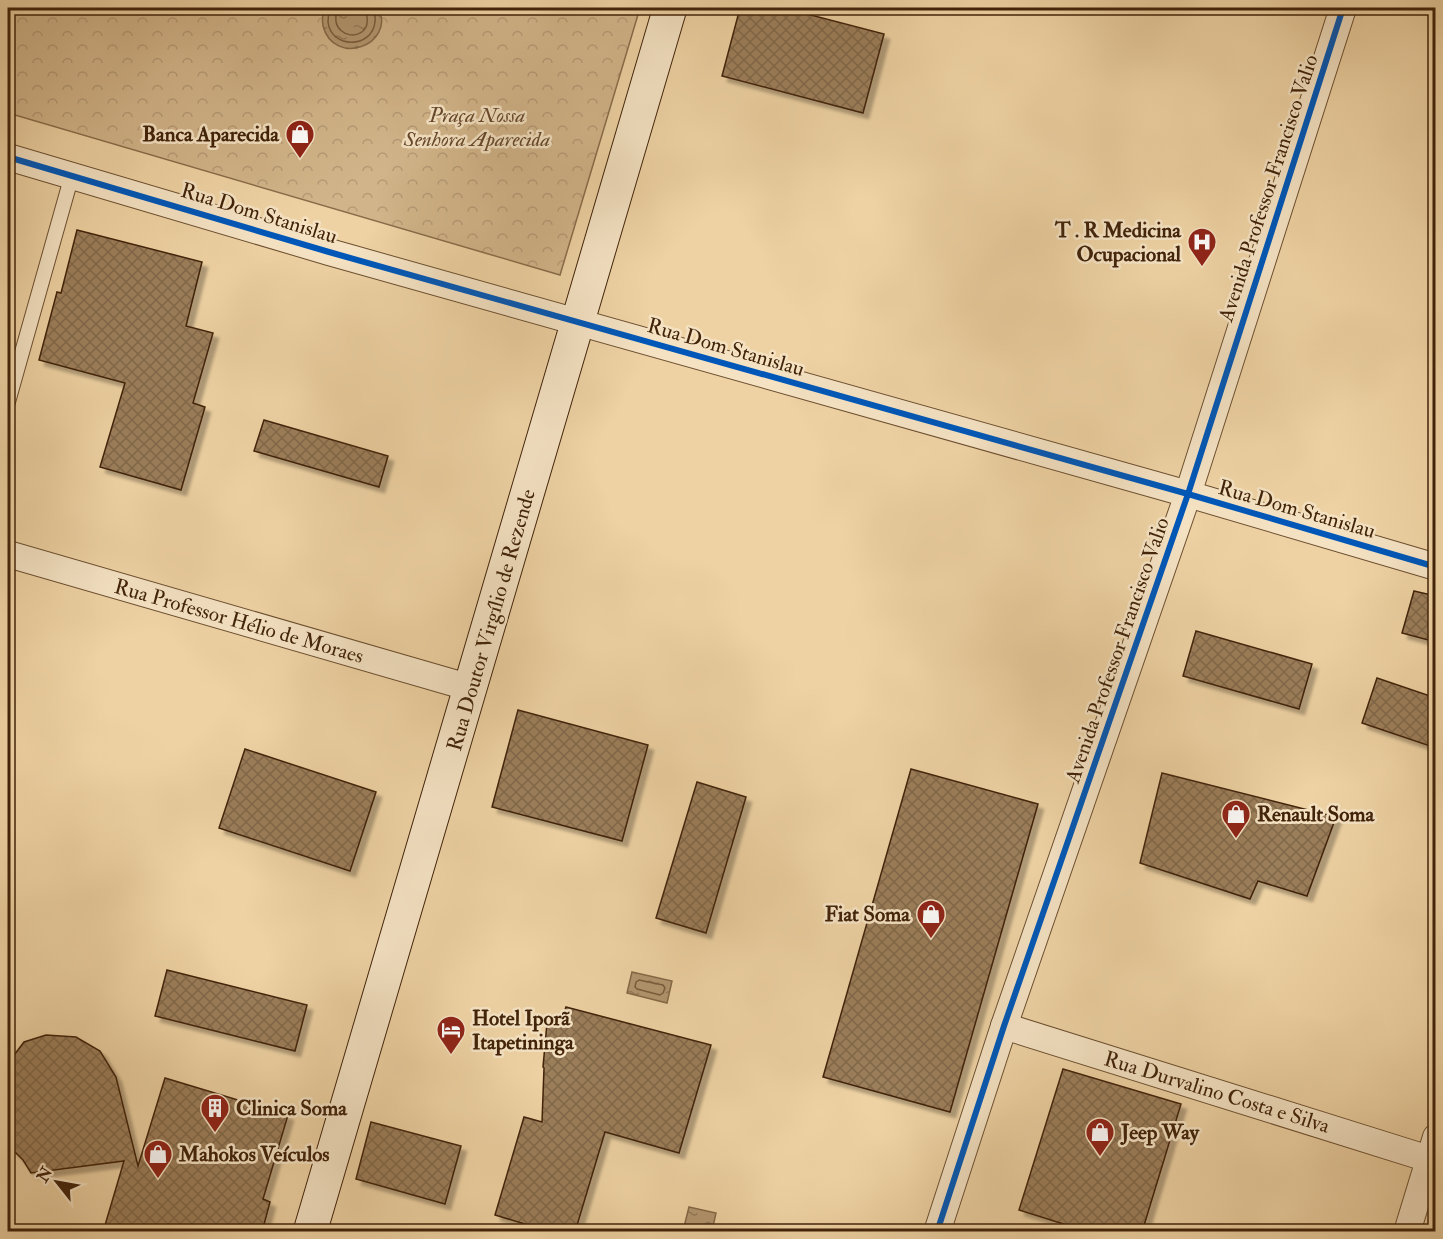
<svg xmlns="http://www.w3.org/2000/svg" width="1443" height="1239" viewBox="0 0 1443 1239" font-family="'IM FELL Double Pica',serif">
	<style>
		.park { fill: url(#park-crowns); stroke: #896c4a; stroke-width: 1.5 }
		.water { fill: url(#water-ripples); stroke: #856847; stroke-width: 1.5 }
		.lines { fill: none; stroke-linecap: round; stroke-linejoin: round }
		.shore { stroke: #7a5c3c; stroke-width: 1.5 }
		.building { fill: url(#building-cross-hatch); stroke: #41230a; stroke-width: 1.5; filter: url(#shadow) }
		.lane-casing { stroke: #6c4f30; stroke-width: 16 }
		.street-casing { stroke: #6c4f30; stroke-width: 28 }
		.secondary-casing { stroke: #41230a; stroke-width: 35 }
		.lane { stroke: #f4e2c3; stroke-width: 14 }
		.street { stroke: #f4e2c3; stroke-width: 26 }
		.secondary { stroke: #f4e2c3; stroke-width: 33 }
		.cycleway-casing { stroke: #f4e2c3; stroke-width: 10 }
		.cycleway { stroke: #0057b8; stroke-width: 6 }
		.labels { text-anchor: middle; stroke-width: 5; stroke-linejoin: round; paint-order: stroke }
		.park-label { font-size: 21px; font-style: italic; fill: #65472a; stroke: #f4e2c3 }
		.poi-label { font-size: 21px; font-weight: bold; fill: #41230a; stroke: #f4e2c3; text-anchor: start }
		.street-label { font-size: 21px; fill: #41230a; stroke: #f4e2c3 }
	</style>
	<defs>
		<pattern id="park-crowns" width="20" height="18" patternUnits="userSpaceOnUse" patternTransform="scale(1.5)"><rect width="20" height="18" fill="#d1b489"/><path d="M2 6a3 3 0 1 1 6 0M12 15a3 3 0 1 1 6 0" fill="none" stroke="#b59a75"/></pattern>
		<pattern id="water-ripples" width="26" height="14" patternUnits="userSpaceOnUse" patternTransform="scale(1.5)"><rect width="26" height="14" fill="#b3966f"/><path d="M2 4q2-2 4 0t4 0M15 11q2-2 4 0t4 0" fill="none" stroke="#937a59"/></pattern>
		<pattern id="building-cross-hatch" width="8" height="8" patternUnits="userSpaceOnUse" patternTransform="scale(1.5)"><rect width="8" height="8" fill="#9b7e5a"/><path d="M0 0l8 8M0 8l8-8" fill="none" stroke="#806749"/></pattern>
		<filter id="shadow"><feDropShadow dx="5.5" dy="5.5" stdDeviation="1.5" flood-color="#0004"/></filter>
	</defs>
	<rect width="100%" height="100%" fill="#eed2a3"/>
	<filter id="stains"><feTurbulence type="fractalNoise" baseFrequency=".00333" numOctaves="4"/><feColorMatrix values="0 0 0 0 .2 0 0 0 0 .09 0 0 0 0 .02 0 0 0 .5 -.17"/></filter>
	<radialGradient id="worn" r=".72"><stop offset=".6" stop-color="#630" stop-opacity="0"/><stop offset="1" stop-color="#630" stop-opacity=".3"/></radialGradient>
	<polygon class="park" points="8,8 640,8 560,275 8,113"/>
	<g class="water">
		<path d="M325,8H379C395,46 334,67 323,26C322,20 322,14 325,8Z"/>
		<polygon points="632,972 672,981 667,1003 627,993"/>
		<polygon points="689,1207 716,1213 712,1231 683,1231"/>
	</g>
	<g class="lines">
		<g class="shore">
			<path d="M330,8C329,12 328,17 328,22C331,49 372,49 375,22C376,17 374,12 374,8"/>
			<path d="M337,8C337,12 335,17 336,22C339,36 359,40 366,27C369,20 366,14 366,8"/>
			<polygon points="639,980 663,985 665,988 663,993 660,995 637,989 635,987 636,982"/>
		</g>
	</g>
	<g class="building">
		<polygon points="740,8 784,8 884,34 863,113 722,76"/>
		<polygon points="77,230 202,262 186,326 213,333 193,403 205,407 181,490 100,467 125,383 39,360 57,292 61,293"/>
		<polygon points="264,420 388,456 379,487 254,451"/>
		<polygon points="1414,591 1436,596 1436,642 1402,633"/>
		<polygon points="1196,631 1312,664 1299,709 1183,676"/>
		<polygon points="1377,678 1436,698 1436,748 1362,723"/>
		<polygon points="518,710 648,745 622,841 492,807"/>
		<polygon points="245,749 376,792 350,871 219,828"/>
		<polygon points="911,769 1038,804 950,1112 823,1077"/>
		<polygon points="1162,773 1336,817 1307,896 1258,881 1250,899 1140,863"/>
		<polygon points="697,782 746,797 706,933 656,918"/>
		<polygon points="167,970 307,1005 295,1051 155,1016"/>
		<polygon points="566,1007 711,1045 679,1153 605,1132 575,1232 551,1232 495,1215 524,1117 542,1122 544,1068 543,1067 547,1023 562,1019"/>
		<polygon points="46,1035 76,1037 100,1051 116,1077 138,1166 165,1078 288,1115 263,1199 270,1202 262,1232 103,1232 124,1161 31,1173 23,1160 8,1145 8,1063 24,1042"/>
		<polygon points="1063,1069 1181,1104 1142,1232 1089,1232 1019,1210"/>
		<polygon points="371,1122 461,1146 445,1204 356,1179"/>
	</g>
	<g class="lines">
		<g class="lane-casing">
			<polyline id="lane" points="8,402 72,175"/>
		</g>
		<g class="street-casing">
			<g id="street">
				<polyline points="8,157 329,252 1188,494 1436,567"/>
				<polyline points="8,554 471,688"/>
				<polyline points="1004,1026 1429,1159"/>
				<polyline points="937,1232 1004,1026 1188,494 1343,8"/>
				<polyline points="1407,1232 1436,1137"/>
			</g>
		</g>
		<g class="secondary-casing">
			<polyline id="secondary" points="310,1232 670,8"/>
		</g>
		<use href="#lane" class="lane"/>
		<use href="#street" class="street"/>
		<use href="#secondary" class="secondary"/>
		<g class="cycleway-casing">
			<g id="cycleway">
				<polyline points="8,157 329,252 1188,494 1436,567"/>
				<polyline points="937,1232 1004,1026 1188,494 1343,8"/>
			</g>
		</g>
		<use href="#cycleway" class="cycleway"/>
	</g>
	<defs>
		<g id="shop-pin" transform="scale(1.5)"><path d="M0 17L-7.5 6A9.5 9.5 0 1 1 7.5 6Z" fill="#8f2418" stroke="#f4e2c3"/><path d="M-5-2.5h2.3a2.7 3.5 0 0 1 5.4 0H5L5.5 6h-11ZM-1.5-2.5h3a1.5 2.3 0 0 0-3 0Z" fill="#fff"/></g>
		<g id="hospital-pin" transform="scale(1.5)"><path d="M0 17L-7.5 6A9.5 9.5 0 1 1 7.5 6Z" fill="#8f2418" stroke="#f4e2c3"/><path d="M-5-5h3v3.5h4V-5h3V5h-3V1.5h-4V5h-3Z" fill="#fff"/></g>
		<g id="hotel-pin" transform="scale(1.5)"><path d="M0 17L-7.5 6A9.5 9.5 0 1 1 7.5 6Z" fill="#8f2418" stroke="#f4e2c3"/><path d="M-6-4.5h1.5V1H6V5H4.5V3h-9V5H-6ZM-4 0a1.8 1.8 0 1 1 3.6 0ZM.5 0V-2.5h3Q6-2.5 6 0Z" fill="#fff"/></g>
		<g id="building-pin" transform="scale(1.5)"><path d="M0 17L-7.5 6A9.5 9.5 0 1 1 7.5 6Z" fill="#8f2418" stroke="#f4e2c3"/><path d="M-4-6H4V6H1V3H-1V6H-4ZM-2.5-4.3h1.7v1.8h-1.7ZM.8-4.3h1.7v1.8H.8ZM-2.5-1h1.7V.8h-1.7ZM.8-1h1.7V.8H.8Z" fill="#fff"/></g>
	</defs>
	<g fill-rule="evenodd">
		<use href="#shop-pin" x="300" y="134"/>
		<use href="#hospital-pin" x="1202" y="242"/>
		<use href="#shop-pin" x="1236" y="814"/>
		<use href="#shop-pin" x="931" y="914"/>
		<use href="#hotel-pin" x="451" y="1030"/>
		<use href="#building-pin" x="215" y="1108"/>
		<use href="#shop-pin" x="1100" y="1132"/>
		<use href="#shop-pin" x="158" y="1154"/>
	</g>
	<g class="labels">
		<g class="park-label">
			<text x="477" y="122">Praça Nossa<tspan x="477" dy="24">Senhora Aparecida</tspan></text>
		</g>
		<g class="poi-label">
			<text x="279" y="141" text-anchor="end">Banca Aparecida</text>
			<text x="1181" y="237" text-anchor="end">T . R Medicina<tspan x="1181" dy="24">Ocupacional</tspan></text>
			<text x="1257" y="821">Renault Soma</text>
			<text x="910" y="921" text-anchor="end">Fiat Soma</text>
			<text x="472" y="1025">Hotel Iporã<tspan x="472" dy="24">Itapetininga</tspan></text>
			<text x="236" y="1115">Clinica Soma</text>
			<text x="1121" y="1139">Jeep Way</text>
			<text x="179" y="1161">Mahokos Veículos</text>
		</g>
		<g class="street-label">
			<text transform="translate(1268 188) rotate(-72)" y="7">Avenida Professor Francisco Valio</text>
			<text transform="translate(259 213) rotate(17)" y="7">Rua Dom Stanislau</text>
			<text transform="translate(726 347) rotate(16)" y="7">Rua Dom Stanislau</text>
			<text transform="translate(1297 509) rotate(16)" y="7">Rua Dom Stanislau</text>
			<text transform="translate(491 620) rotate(-74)" y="7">Rua Doutor Virgílio de Rezende</text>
			<text transform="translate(239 621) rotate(16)" y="7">Rua Professor Hélio de Moraes</text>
			<text transform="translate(1117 650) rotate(-71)" y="7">Avenida Professor Francisco Valio</text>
			<text transform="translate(1217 1092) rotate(17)" y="7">Rua Durvalino Costa e Silva</text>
		</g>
	</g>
	<rect width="1443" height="1239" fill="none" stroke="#eed2a3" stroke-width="30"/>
	<rect x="9" y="9" width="1425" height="1221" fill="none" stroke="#41230a" stroke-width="3"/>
	<rect x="15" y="15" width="1413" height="1209" fill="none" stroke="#41230a" stroke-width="1.5"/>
	<g transform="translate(57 1182) rotate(301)" stroke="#f4e2c3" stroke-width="4.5" paint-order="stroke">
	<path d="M0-4.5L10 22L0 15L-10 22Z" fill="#41230a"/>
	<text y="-9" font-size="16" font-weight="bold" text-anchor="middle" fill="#41230a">N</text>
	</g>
	<rect width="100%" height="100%" filter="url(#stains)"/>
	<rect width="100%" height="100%" fill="url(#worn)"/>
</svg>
